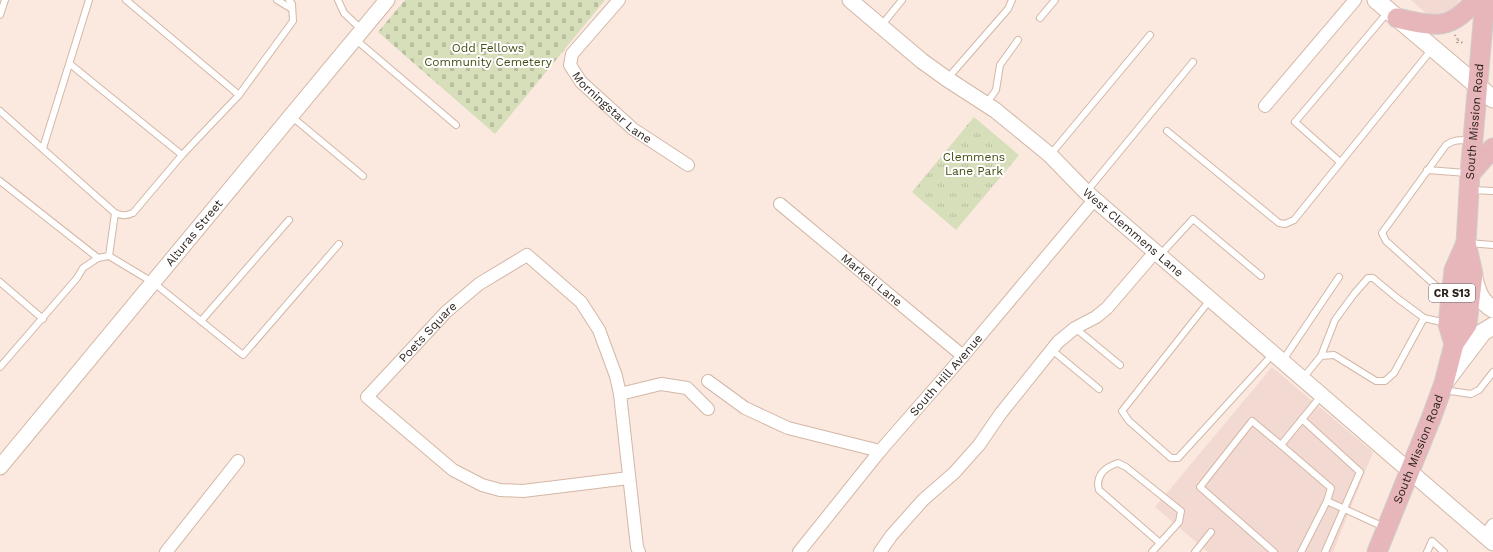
<svg xmlns="http://www.w3.org/2000/svg" width="1493" height="552" viewBox="0 0 1493 552" font-family="'Work Sans',sans-serif">
	<style>
		.commercial { fill: #f2d9d2 }
		.cemetery { fill: url(#cemetery-stones) }
		.park { fill: url(#park-tufts) }
		.lines { fill: none; stroke-linecap: round; stroke-linejoin: round }
		.service-casing { stroke: #d3b7a6; stroke-width: 8 }
		.minor-casing { stroke: #d3b7a6; stroke-width: 14 }
		.tertiary-casing { stroke: #d3b7a6; stroke-width: 17 }
		.secondary-casing { stroke: #d3b7a6; stroke-width: 19 }
		.primary-casing { stroke: #d0cecc; stroke-width: 21 }
		.path { stroke: #8f8179; stroke-width: 2; stroke-dasharray: 1 3; stroke-linecap: butt }
		.service { stroke: #fff; stroke-width: 6 }
		.minor { stroke: #fff; stroke-width: 12 }
		.tertiary { stroke: #fff; stroke-width: 15 }
		.secondary { stroke: #fff; stroke-width: 17 }
		.primary { stroke: #e6b6bb; stroke-width: 19 }
		.labels { text-anchor: middle; stroke-width: 4; stroke-linejoin: round; paint-order: stroke }
		.shield { fill: #fff; stroke: #6a625e; stroke-width: 1 }
		.shield-label { font-size: 11px; font-weight: bold; fill: #2a1f19 }
		.park-label { font-size: 12px; fill: #464f12; stroke: #fff }
		.street-label { font-size: 12px; fill: #2a1f19; stroke: #fff }
	</style>
	<defs>
		<pattern id="cemetery-stones" width="16" height="16" patternUnits="userSpaceOnUse"><rect width="16" height="16" fill="#d6deba"/><path d="M2 7V4a2 2 0 0 1 4 0v3zM10 15v-3a2 2 0 0 1 4 0v3z" fill="#b8be9f"/></pattern>
		<pattern id="park-tufts" width="24" height="20" patternUnits="userSpaceOnUse"><rect width="24" height="20" fill="#d6deba"/><path d="M3 7l-1-3M5 7V3M7 7l1-3M15 17l-1-3M17 17v-4M19 17l1-3" fill="none" stroke="#b8be9f"/></pattern>
	</defs>
	<rect width="100%" height="100%" fill="#fbe9df"/>
	<g class="commercial">
		<polygon points="1411,0 1459,0 1457,6 1450,10 1433,16 1427,14"/>
		<polygon points="1272,367 1373,452 1333,552 1208,552 1155,507"/>
	</g>
	<polygon class="cemetery" points="405,0 605,0 495,134 378,32"/>
	<polygon class="park" points="974,117 1019,155 956,230 912,192"/>
	<g class="lines">
		<g class="service-casing">
			<g id="service">
				<polyline points="126,0 239,95"/>
				<polyline points="277,0 292,9"/>
				<polyline points="338,0 344,13 362,30"/>
				<polyline points="0,15 5,0"/>
				<polyline points="1040,18 1055,0"/>
				<polyline points="881,26 902,0"/>
				<polyline points="355,39 456,125"/>
				<polyline points="70,64 182,155"/>
				<polyline points="947,79 1008,9 1012,0"/>
				<polyline points="986,104 996,90 1000,65 1018,40"/>
				<path d="M0,111L115,213C122,216 126,216 133,213L182,155L239,95L293,21L292,4L289,0"/>
				<polyline points="291,116 363,176"/>
				<polyline points="1167,131 1279,223 1285,224 1294,220 1432,49"/>
				<polyline points="43,148 89,0"/>
				<polyline points="1050,155 1150,35"/>
				<polyline points="1340,162 1295,122 1388,12"/>
				<polyline points="1427,170 1467,173"/>
				<polyline points="0,181 98,258 109,256 154,283 243,355 339,244"/>
				<polyline points="1471,190 1493,191"/>
				<polyline points="1087,191 1193,62"/>
				<polyline points="1468,243 1493,245"/>
				<polyline points="109,256 115,213"/>
				<polyline points="1159,256 1193,219 1261,276"/>
				<polyline points="0,282 43,319"/>
				<path d="M1449,290L1441,289L1436,286L1386,241L1382,233L1446,145C1454,139 1462,140 1472,140"/>
				<polyline points="1210,300 1122,411 1129,421 1171,458 1178,458 1273,354"/>
				<polyline points="1424,318 1446,323"/>
				<polyline points="201,321 289,220"/>
				<polyline points="1075,328 1120,365"/>
				<polyline points="1052,350 1099,389"/>
				<polyline points="1283,360 1339,277"/>
				<polyline points="0,367 77,278 83,268 98,258"/>
				<polyline points="1303,378 1321,356 1334,355 1376,381 1385,381 1394,373 1424,318 1397,298 1373,278 1368,278 1354,294 1335,320 1321,356"/>
				<polyline points="1443,390 1471,394 1479,390 1493,372"/>
				<polyline points="1321,396 1281,445 1331,488 1327,501 1384,527"/>
				<polyline points="1302,419 1360,472 1325,552"/>
				<path d="M1152,552L1179,522L1181,511L1126,467L1118,463C1105,467 1095,476 1099,490L1160,543"/>
				<polyline points="1195,552 1211,532"/>
				<polyline points="1274,552 1200,487 1252,421 1281,445"/>
				<polyline points="1301,552 1327,501"/>
				<polyline points="1427,552 1432,541 1444,552"/>
			</g>
		</g>
		<g class="minor-casing">
			<g id="minor">
				<path id="s1" d="M619,0L572,54L570,65L581,82L633,129L688,165"/>
				<polyline points="1265,106 1355,0"/>
				<path id="s2" d="M780,204L963,356"/>
				<polyline points="708,381 745,408 788,428 880,451"/>
				<polyline points="620,394 661,384 687,388 708,409"/>
				<path id="s3" d="M629,478L523,491L500,490L482,485L453,470L367,397L446,312L479,284L527,255L581,302L599,330L616,376L620,394L637,547L639,552"/>
				<polyline points="1485,537 1493,525"/>
				<polyline points="166,552 238,461"/>
				<path id="s4" d="M799,552L880,451L963,356L1094,200"/>
				<polyline points="880,552 891,536 923,500 954,473 979,445 1001,413 1058,342 1075,328 1096,317 1107,308 1155,252"/>
			</g>
		</g>
		<g class="tertiary-casing">
			<g id="tertiary">
				<path id="s5" d="M850,0L922,61L947,79L995,110L1050,155L1086,192L1493,543"/>
				<path id="s6" d="M0,467L387,0"/>
			</g>
		</g>
		<g class="secondary-casing">
			<g id="secondary">
				<polyline points="1376,0 1493,99"/>
				<path d="M1473,274C1476,288 1480,302 1493,309"/>
				<polyline points="1445,382 1483,332 1493,326"/>
			</g>
		</g>
		<g class="primary-casing">
			<g id="primary">
				<path d="M1397,18C1432,26 1451,32 1475,0"/>
				<polyline points="1470,174 1493,148"/>
				<polyline points="1454,344 1448,324 1454,270 1466,243"/>
				<path id="s7" d="M1377,552L1432,416L1444,383L1454,344L1467,325L1473,274L1466,243L1470,174L1485,0"/>
			</g>
		</g>
		<g class="path">
			<polyline points="1455,35 1458,40 1457,44"/>
			<polyline points="1458,40 1463,43"/>
		</g>
		<use href="#service" class="service"/>
		<use href="#minor" class="minor"/>
		<use href="#tertiary" class="tertiary"/>
		<use href="#secondary" class="secondary"/>
		<use href="#primary" class="primary"/>
	</g>
	<g class="labels">
		<rect class="shield" x="1429" y="284" width="46" height="18" rx="3"/>
		<g class="shield-label">
			<text x="1452" y="297">CR S13</text>
		</g>
		<g class="park-label">
			<text x="488" y="52">Odd Fellows<tspan x="488" dy="14">Community Cemetery</tspan></text>
			<text x="974" y="161">Clemmens<tspan x="974" dy="14">Lane Park</tspan></text>
		</g>
		<g class="street-label">
			<text dy="4" stroke="none"><textPath href="#s1" startOffset="143">Morningstar Lane</textPath></text>
			<text dy="4" stroke="none"><textPath href="#s7" startOffset="450">South Mission Road</textPath></text>
			<text dy="4" stroke="none"><textPath href="#s5" startOffset="367">West Clemmens Lane</textPath></text>
			<text dy="4" stroke="none"><textPath href="#s6" startOffset="304">Alturas Street</textPath></text>
			<text dy="4" stroke="none"><textPath href="#s2" startOffset="119">Markell Lane</textPath></text>
			<text dy="4" stroke="none"><textPath href="#s3" startOffset="383">Poets Square</textPath></text>
			<text dy="4" stroke="none"><textPath href="#s4" startOffset="230">South Hill Avenue</textPath></text>
			<text dy="4" stroke="none"><textPath href="#s7" startOffset="111">South Mission Road</textPath></text>
		</g>
	</g>
</svg>
